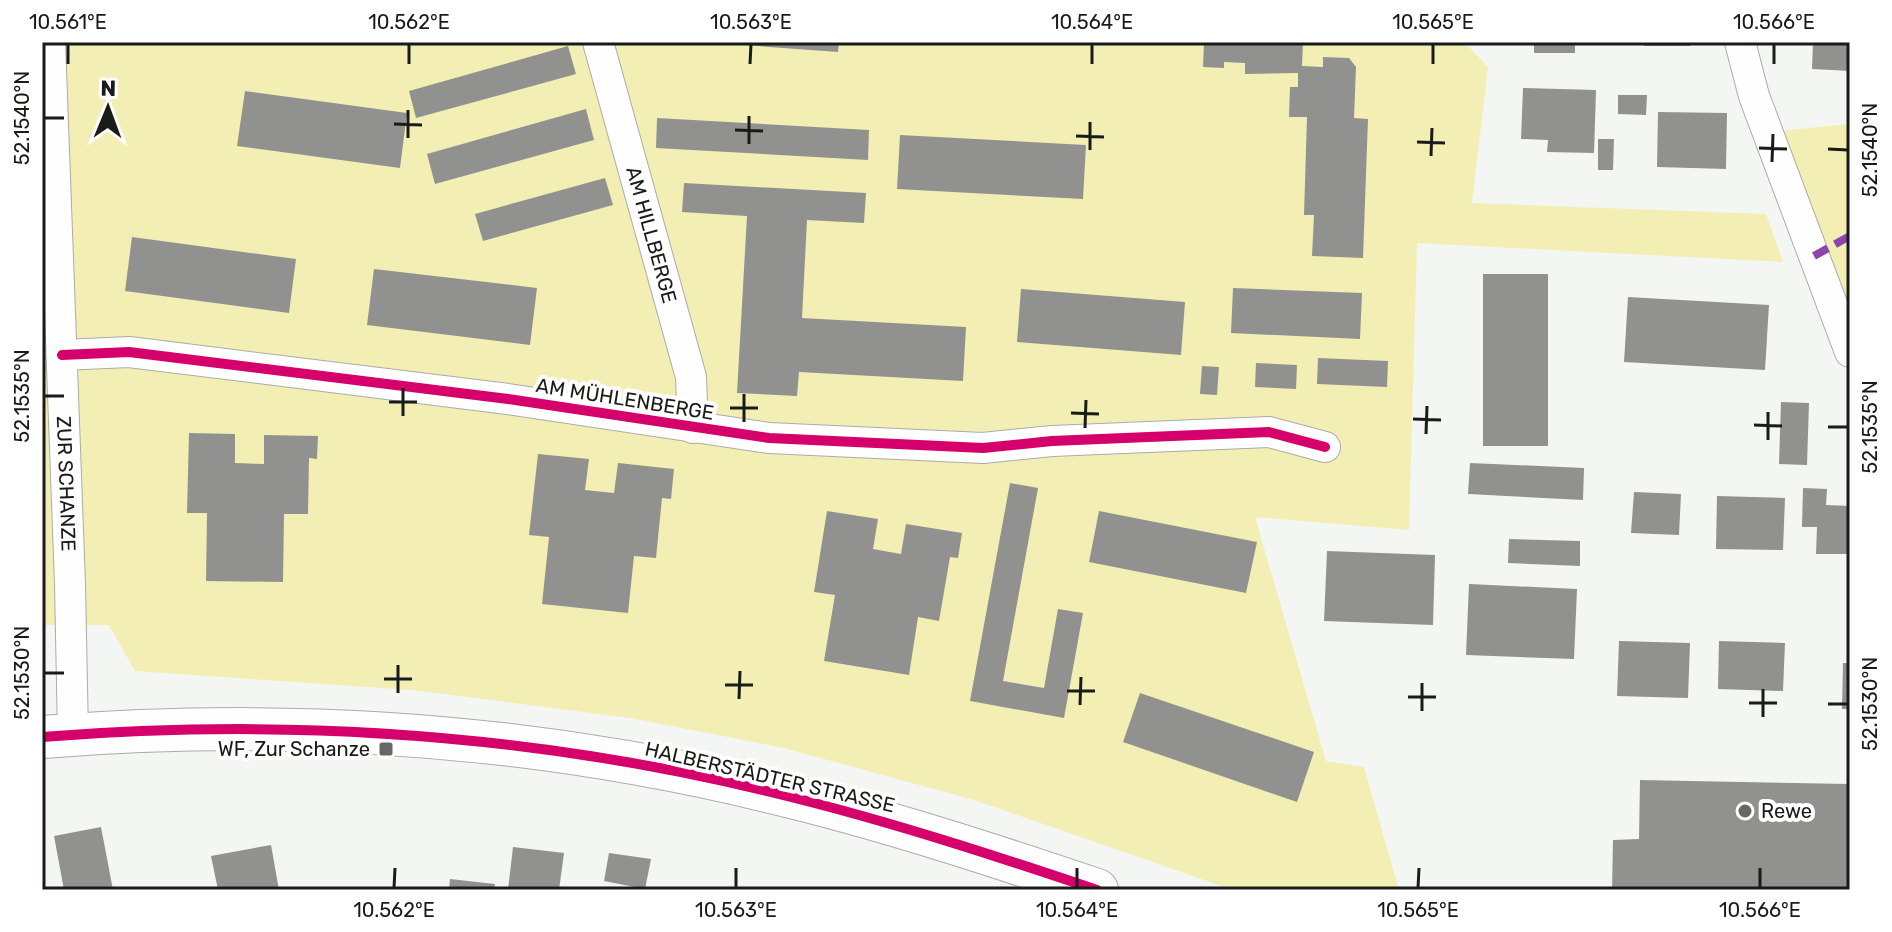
<svg xmlns="http://www.w3.org/2000/svg" width="1892" height="932" viewBox="0 0 1892 932" font-family="Rubik,sans-serif">
	<style>
		.green { fill: #f3efb4 }
		.building { fill: #919290 }
		.lines { fill: none; stroke-linecap: round; stroke-linejoin: round }
		.minor-casing { stroke: #aaacaa; stroke-width: 32 }
		.secondary-casing { stroke: #aaacaa; stroke-width: 44 }
		.minor { stroke: #fdfefd; stroke-width: 30 }
		.secondary { stroke: #fdfefd; stroke-width: 42 }
		.quiet { stroke: #8e44ad; stroke-width: 8; stroke-dasharray: 16 8; stroke-linecap: butt }
		.cycleway-casing { stroke: #fff; stroke-width: 15 }
		.cycleway { stroke: #d6006c; stroke-width: 10 }
		.ticks { fill: none; stroke: #191b18; stroke-width: 3 }
		.poi-dot { fill: #656864; stroke: #fff; stroke-width: 3 }
		.labels { text-anchor: middle; stroke-width: 8; stroke-linejoin: round; paint-order: stroke }
		.street-label { font-size: 20px; fill: #191b18; stroke: #fff }
		.poi-label { font-size: 20px; fill: #191b18; stroke: #fff; text-anchor: end }
		.neatline { fill: none; stroke: #191b18; stroke-width: 3 }
		.ticks-label { font-size: 20px; text-anchor: middle; fill: #191b18 }
	</style>
	<rect width="100%" height="100%" fill="#f3f6f2"/>
	<g class="green">
		<polygon points="42,42 1464,42 1488,67 1472,203 1766,214 1783,262 1417,243 1409,530 1255,517 1326,761 1364,767 1399,890 1233,890 974,800 784,748 630,718 412,690 135,671 109,625 47,625 42,637"/>
		<polygon points="1850,124 1850,305 1836,313 1768,132"/>
	</g>
	<g class="building">
		<polygon points="729,42 839,42 838,52 729,44"/>
		<polygon points="1204,42 1303,42 1302,66 1323,67 1323,57 1349,58 1356,67 1354,118 1368,119 1363,258 1312,256 1314,215 1304,215 1307,117 1289,117 1290,87 1298,87 1298,73 1245,74 1245,63 1224,62 1224,68 1203,67"/>
		<rect x="1534" y="42" width="41" height="11"/>
		<polygon points="1644,42 1691,42 1690,46 1644,46"/>
		<polygon points="1813,42 1850,42 1850,71 1812,69"/>
		<polygon points="568,46 576,74 416,118 409,91"/>
		<polygon points="1523,88 1596,90 1594,153 1547,152 1548,140 1521,139"/>
		<polygon points="245,91 407,113 400,168 237,146"/>
		<polygon points="1618,95 1647,95 1646,115 1618,114"/>
		<polygon points="586,109 594,140 435,184 427,154"/>
		<polygon points="1658,112 1727,113 1726,169 1657,167"/>
		<polygon points="657,118 869,130 868,160 656,148"/>
		<polygon points="900,135 1086,145 1083,199 897,189"/>
		<polygon points="1598,139 1614,139 1613,170 1598,170"/>
		<polygon points="605,178 613,205 483,241 475,214"/>
		<polygon points="684,183 866,193 864,223 807,220 802,318 966,327 963,381 799,372 797,396 737,393 747,216 682,212"/>
		<polygon points="132,237 296,259 289,313 125,291"/>
		<polygon points="374,269 537,288 530,345 367,325"/>
		<rect x="1483" y="274" width="65" height="172"/>
		<polygon points="1233,288 1362,293 1360,339 1231,333"/>
		<polygon points="1021,289 1185,302 1181,355 1017,342"/>
		<polygon points="1628,297 1769,305 1765,370 1624,362"/>
		<polygon points="1318,358 1388,361 1387,387 1317,384"/>
		<polygon points="1256,363 1297,365 1296,389 1255,387"/>
		<polygon points="1202,366 1219,367 1217,395 1200,394"/>
		<polygon points="1781,402 1809,403 1807,465 1779,464"/>
		<polygon points="189,433 235,434 235,463 264,464 264,435 318,436 317,459 309,458 308,514 284,514 283,582 206,581 207,513 187,513"/>
		<polygon points="538,454 589,459 585,490 614,493 618,463 674,469 671,499 662,498 656,558 634,556 628,613 542,604 549,537 529,535"/>
		<polygon points="1470,463 1584,468 1583,500 1468,494"/>
		<polygon points="1010,483 1038,488 1003,681 1044,688 1058,609 1083,613 1064,718 970,701"/>
		<polygon points="1803,488 1827,489 1826,505 1850,506 1850,554 1816,554 1817,527 1802,527"/>
		<polygon points="1634,492 1681,494 1679,535 1631,533"/>
		<polygon points="1717,496 1785,498 1783,550 1716,549"/>
		<polygon points="827,511 878,519 873,549 901,554 906,524 962,533 958,558 950,557 939,621 918,617 909,675 824,661 835,595 814,592"/>
		<polygon points="1099,511 1257,542 1246,593 1089,562"/>
		<polygon points="1509,539 1580,541 1580,566 1508,563"/>
		<polygon points="1327,551 1435,555 1433,625 1324,621"/>
		<polygon points="1469,584 1577,589 1574,659 1466,655"/>
		<polygon points="1619,641 1690,643 1688,698 1617,696"/>
		<polygon points="1719,641 1785,643 1783,691 1718,689"/>
		<polygon points="1843,663 1850,663 1850,709 1842,709"/>
		<polygon points="1140,693 1314,752 1297,802 1123,742"/>
		<polygon points="1640,780 1850,784 1850,890 1612,890 1613,840 1639,839"/>
		<polygon points="101,827 113,890 64,890 54,836"/>
		<polygon points="271,845 279,890 218,890 211,856"/>
		<polygon points="513,847 564,853 559,890 508,890"/>
		<polygon points="609,853 651,859 645,889 604,881"/>
		<polygon points="450,879 495,884 494,890 449,890"/>
	</g>
	<g class="lines">
		<g class="minor-casing">
			<g id="minor">
				<path id="s1" d="M50,42L70,584L73,735"/>
				<path id="s2" d="M598,42L691,377L693,428"/>
				<polyline points="1740,42 1754,96 1850,352"/>
				<polyline points="62,355 129,352 508,399 769,438 983,448 1052,441 1269,432 1325,447"/>
			</g>
		</g>
		<g class="secondary-casing">
			<path id="secondary" d="M42,737C293,717 547,735 791,797C895,823 996,856 1097,890"/>
		</g>
		<use href="#minor" class="minor"/>
		<use href="#secondary" class="secondary"/>
		<polyline class="quiet" points="1814,256 1850,236"/>
		<g class="cycleway-casing">
			<g id="cycleway">
				<polyline points="62,355 129,352 508,399 769,438 983,448 1052,441 1269,432 1325,447"/>
				<path d="M42,737C293,717 547,735 791,797C895,823 996,856 1097,890"/>
			</g>
		</g>
		<use href="#cycleway" class="cycleway"/>
	</g>
	<path class="ticks" d="M68,64V44M409,64V44M750,64L751,44M1092,64V44M1433,64V44M1774,64V44M44,118H64M394,124L422,125M735,130L763,131M1076,136L1104,137M408,138V110M1417,142L1445,143M749,144V116M1759,148L1787,149M1828,149L1848,150M1090,150V122M1431,156L1432,128M1772,162L1773,134M44,396H64M389,402H417M730,408H758M1071,413L1099,414M403,416V388M1413,419L1441,420M744,422V394M1754,425L1782,426M1828,427H1848M1085,428L1086,400M1426,434L1427,406M1768,440V412M44,673H64M384,679H412M725,685H753M1067,691H1095M398,693V665M1408,697H1436M739,699L740,671M1749,703H1777M1828,704H1848M1080,705L1081,677M1422,711V683M1763,717V689M394,888L395,868M736,888V868M1077,888V868M1418,888L1419,868M1760,888V868"/>
	<g class="poi-dot">
		<rect x="378" y="741" width="16" height="16" rx="4"/>
		<circle cx="1745" cy="811" r="8"/>
	</g>
	<g class="labels">
		<g class="street-label">
			<text dy="7" stroke="none"><textPath href="#s2" startOffset="200">AM HILLBERGE</textPath></text>
			<text transform="translate(625 399) rotate(9)" y="7">AM MÜHLENBERGE</text>
			<text dy="7" stroke="none"><textPath href="#s1" startOffset="442">ZUR SCHANZE</textPath></text>
			<text transform="translate(770 777) rotate(13)" y="7">HALBERSTÄDTER STRASSE</text>
		</g>
		<g class="poi-label">
			<text x="370" y="756">WF, Zur Schanze</text>
			<text x="1761" y="818" text-anchor="start">Rewe</text>
		</g>
	</g>
	<rect width="1892" height="932" fill="none" stroke="#ffffff" stroke-width="88"/>
	<g transform="translate(108 108) rotate(1)" stroke="#ffffff" stroke-width="6" paint-order="stroke">
	<path d="M0-6L14 30L0 20L-14 30Z" fill="#191b18"/>
	<text y="-12" font-size="22" font-weight="bold" text-anchor="middle" fill="#191b18">N</text>
	</g>
	<rect x="44" y="44" width="1804" height="844" class="neatline"/>
	<g class="ticks-label">
		<text x="68" y="29">10.561°E</text>
		<text x="409" y="29">10.562°E</text>
		<text x="751" y="29">10.563°E</text>
		<text x="1092" y="29">10.564°E</text>
		<text x="1433" y="29">10.565°E</text>
		<text x="1774" y="29">10.566°E</text>
		<text transform="translate(22 118) rotate(-90)" y="7">52.1540°N</text>
		<text transform="translate(1870 150) rotate(-90)" y="7">52.1540°N</text>
		<text transform="translate(22 396) rotate(-90)" y="7">52.1535°N</text>
		<text transform="translate(1870 427) rotate(-90)" y="7">52.1535°N</text>
		<text transform="translate(22 673) rotate(-90)" y="7">52.1530°N</text>
		<text transform="translate(1870 704) rotate(-90)" y="7">52.1530°N</text>
		<text x="394" y="917">10.562°E</text>
		<text x="736" y="917">10.563°E</text>
		<text x="1077" y="917">10.564°E</text>
		<text x="1418" y="917">10.565°E</text>
		<text x="1760" y="917">10.566°E</text>
	</g>
</svg>
